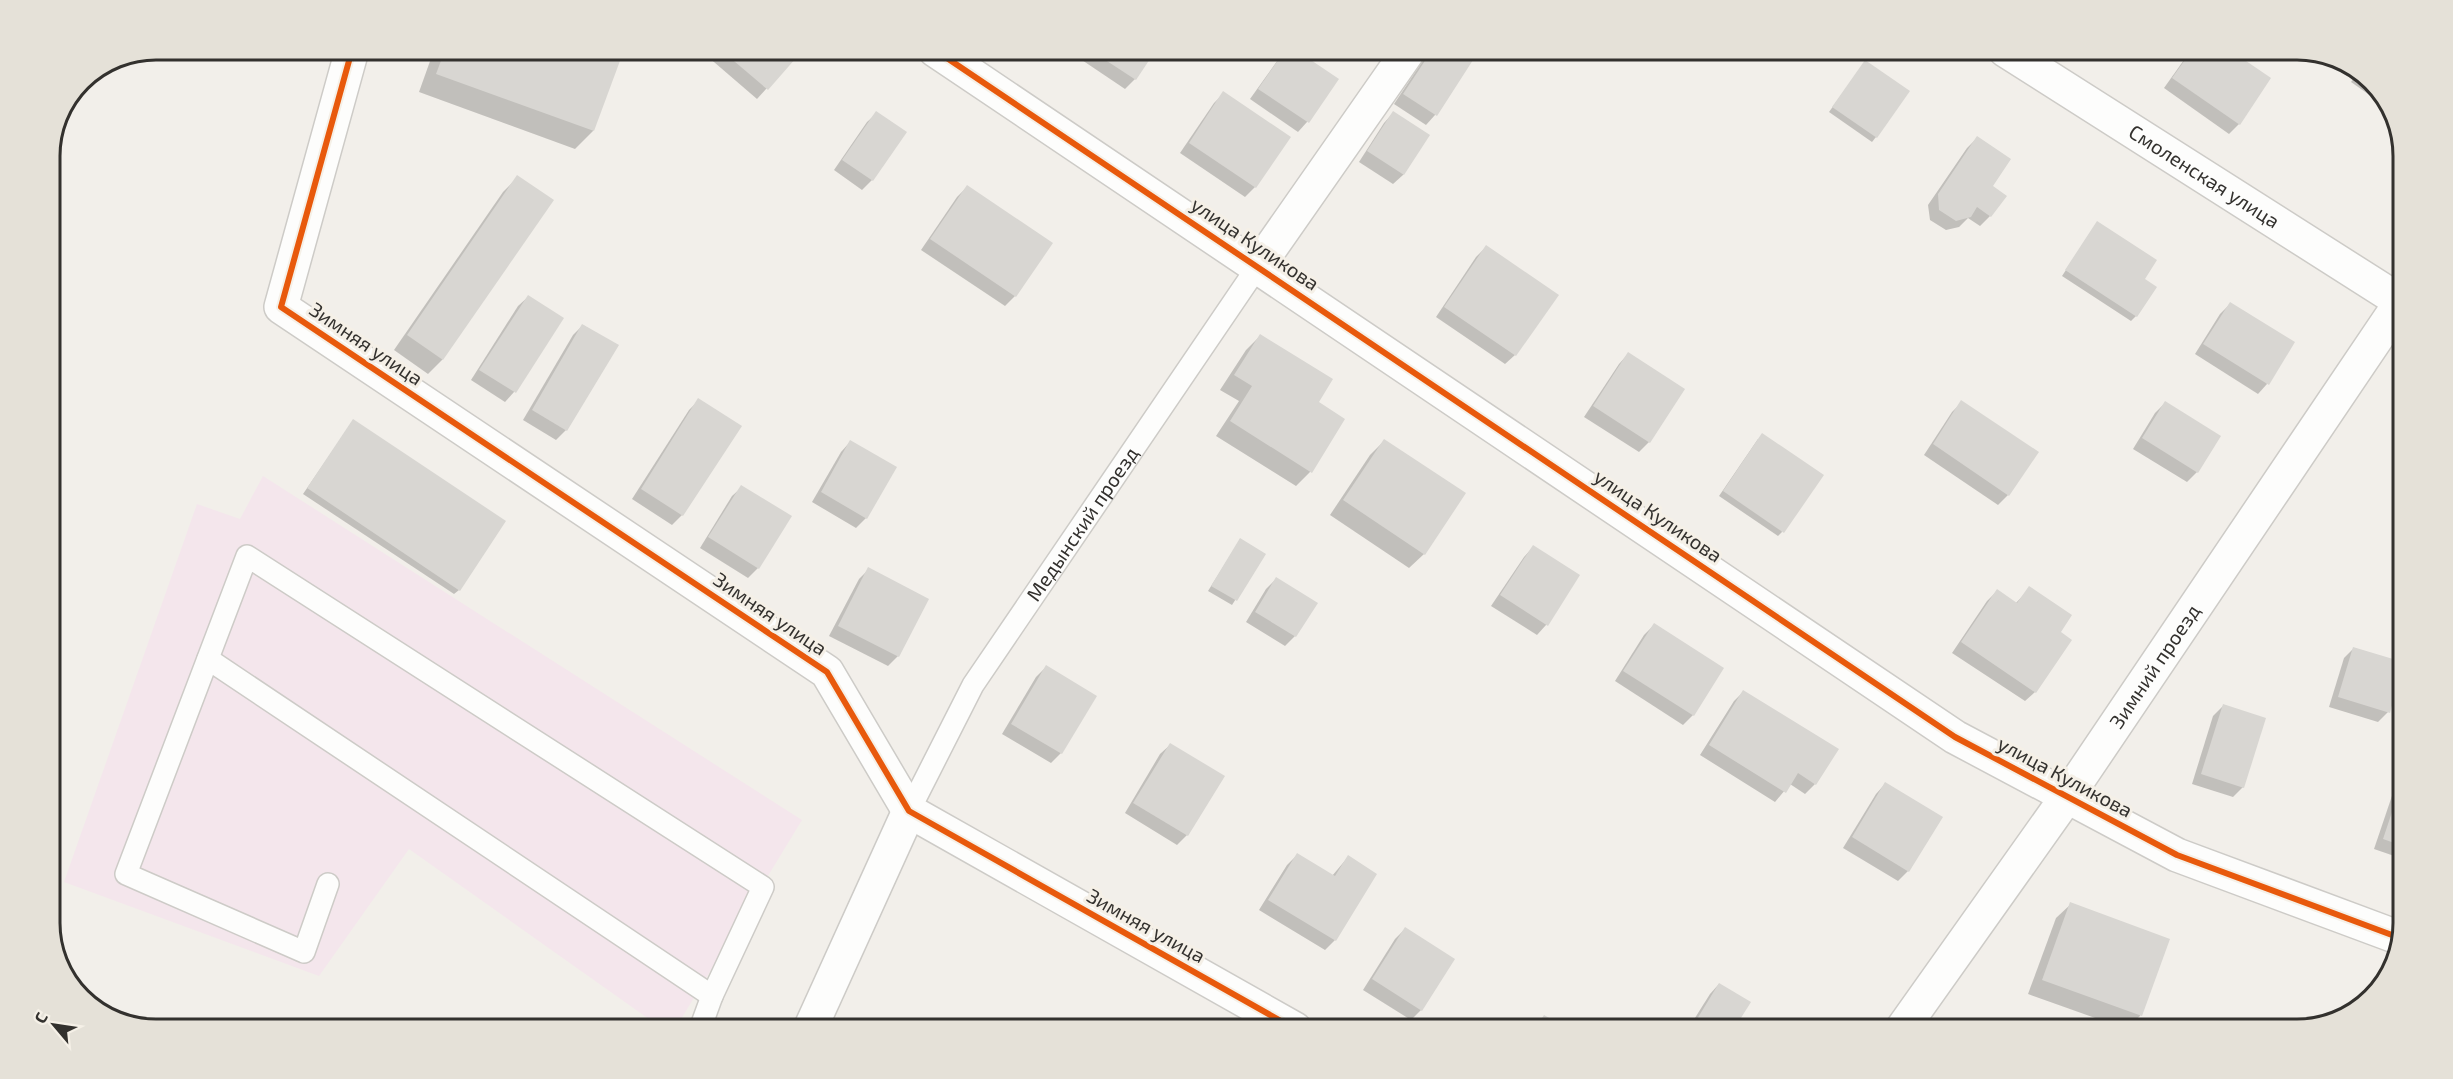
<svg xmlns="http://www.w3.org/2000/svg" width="2453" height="1079" viewBox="0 0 2453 1079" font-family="'Exo 2',sans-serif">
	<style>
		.industrial { fill: #f4e6ec }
		.shadow { fill: #0003 }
		.building { fill: #d8d6d2 }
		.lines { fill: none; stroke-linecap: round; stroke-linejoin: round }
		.lane-casing { stroke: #cdcbc7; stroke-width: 24 }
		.street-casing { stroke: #cdcbc7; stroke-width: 36 }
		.lane { stroke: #fdfdfc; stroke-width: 21 }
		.street { stroke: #fdfdfc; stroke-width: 33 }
		.cycleway-casing { stroke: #f5f0e7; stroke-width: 10 }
		.cycleway { stroke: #e8590c; stroke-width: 6 }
		.labels { text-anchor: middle; stroke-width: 6; stroke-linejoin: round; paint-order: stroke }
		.street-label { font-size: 20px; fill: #33312e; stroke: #f5f0e7 }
		.rim { fill: none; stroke: #33312e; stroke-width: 3 }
	</style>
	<rect width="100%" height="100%" fill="#f2efea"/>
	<polygon class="industrial" points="263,476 802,820 675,1029 663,1029 409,849 319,976 64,882 197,504 240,519"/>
	<g class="shadow">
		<polygon points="434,50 623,50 593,131 575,149 419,92"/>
		<polygon points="700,50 801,50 757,99"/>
		<polygon points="1072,50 1155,50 1135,79 1125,89 1070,52"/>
		<polygon points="1285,50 1293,50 1336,79 1307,122 1298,132 1250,99"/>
		<polygon points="1430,50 1455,50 1471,60 1435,115 1426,125 1394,104"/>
		<polygon points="2191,50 2227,50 2269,79 2239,124 2229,134 2164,88"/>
		<polygon points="1865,62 1876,137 1872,142 1829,112"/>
		<polygon points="2358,73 2382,91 2388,108 2351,82"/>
		<polygon points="1224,93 1289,137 1255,187 1245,197 1180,153 1214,103"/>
		<polygon points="877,113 905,132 872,180 862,190 834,170 867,122"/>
		<polygon points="1393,113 1428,136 1403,175 1393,184 1359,162 1384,123"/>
		<polygon points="1977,138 1990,186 1990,216 1980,226 1968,218 1959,227 1946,230 1930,220 1928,205 1967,148"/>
		<polygon points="518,177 552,201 442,360 428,374 394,350 503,192"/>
		<polygon points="967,187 1050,244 1015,296 1005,306 921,250 957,197"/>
		<polygon points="2097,223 2136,316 2131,321 2062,276"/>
		<polygon points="1486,247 1515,355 1505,364 1436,317 1476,257"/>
		<polygon points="528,297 514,392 505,402 471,380 518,306"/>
		<polygon points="2230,304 2267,384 2258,394 2195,354 2220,314"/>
		<polygon points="583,325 617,346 566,430 556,440 523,420 573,335"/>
		<polygon points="1260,336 1317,402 1310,472 1296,486 1216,436 1239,401 1220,390 1246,350"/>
		<polygon points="1628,354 1683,389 1649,442 1639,452 1584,417 1619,364"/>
		<polygon points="699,400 682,515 672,525 632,499 689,410"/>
		<polygon points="1962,402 2008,495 1998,505 1924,455 1952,412"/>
		<polygon points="2165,403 2197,472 2187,482 2133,449 2155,413"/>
		<polygon points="353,421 459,590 454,594 303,494"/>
		<polygon points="1758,439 1782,532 1778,536 1719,496"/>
		<polygon points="1384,441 1424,554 1409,568 1330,515 1370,455"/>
		<polygon points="850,442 866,518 856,528 812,502 841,452"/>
		<polygon points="742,487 758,568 748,578 700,548 732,496"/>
		<polygon points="1240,540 1264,555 1232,605 1208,591"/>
		<polygon points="1533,547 1578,576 1546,625 1537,635 1491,606 1524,557"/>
		<polygon points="869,569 898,656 888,666 829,636 859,579"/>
		<polygon points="1276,579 1295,636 1285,646 1246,622 1266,589"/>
		<polygon points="2030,588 2059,633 2035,692 2025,701 1952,653 1987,601 1997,591 2015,604"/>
		<polygon points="1654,625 1722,669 1693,715 1683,725 1615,681 1644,635"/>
		<polygon points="2354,648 2403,663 2388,712 2378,722 2329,707 2344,658"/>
		<polygon points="1046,667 1061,753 1051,763 1002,734 1036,677"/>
		<polygon points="1743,692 1815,784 1805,794 1790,784 1775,802 1700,755 1734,701"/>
		<polygon points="2223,706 2243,787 2233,797 2192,784 2213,716"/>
		<polygon points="1170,745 1187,835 1177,845 1125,813 1160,754"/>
		<polygon points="2403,774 2403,859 2374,849 2397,781"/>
		<polygon points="1885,784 1941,817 1908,871 1898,881 1843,848 1876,794"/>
		<polygon points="1297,855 1332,876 1348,857 1375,874 1335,940 1325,950 1259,910 1287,865"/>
		<polygon points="2071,904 2168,940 2140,1016 2126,1029 2028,994 2056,918"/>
		<polygon points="1405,929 1421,1010 1411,1020 1363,990 1395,939"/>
		<polygon points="1719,984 1749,1002 1732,1029 1688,1029 1710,994"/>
		<polygon points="1544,1017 1565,1029 1533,1029"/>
	</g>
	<g class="building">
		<polygon points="445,50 624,50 594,131 436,74"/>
		<polygon points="721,50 803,50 768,90"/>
		<polygon points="1090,50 1156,50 1136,80"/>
		<polygon points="1285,50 1296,50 1339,79 1309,123 1258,89"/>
		<polygon points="1432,50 1458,50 1473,60 1437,116 1403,94"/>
		<polygon points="2192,50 2230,50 2271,78 2240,125 2172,78"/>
		<polygon points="1865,60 1910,91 1877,138 1832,107"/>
		<polygon points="1223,91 1291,137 1256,188 1189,143"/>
		<polygon points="876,111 907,132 873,181 842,160"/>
		<polygon points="1393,111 1430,135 1404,175 1367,151"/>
		<polygon points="1977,136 2011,159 1993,186 2007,196 1991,217 1977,207 1971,217 1956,221 1939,210 1938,194"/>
		<polygon points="517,175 554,200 443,360 407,335"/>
		<polygon points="967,185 1053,243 1016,297 930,239"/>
		<polygon points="2097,221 2157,260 2145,279 2157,287 2137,317 2065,270"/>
		<polygon points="1486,245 1559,295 1516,356 1444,307"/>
		<polygon points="528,295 564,318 516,393 479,370"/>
		<polygon points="2230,302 2295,342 2269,385 2203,344"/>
		<polygon points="582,324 619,345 567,431 532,410"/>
		<polygon points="1260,334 1333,379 1319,402 1345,419 1312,473 1230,421 1252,386 1234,375"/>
		<polygon points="1628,352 1685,389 1650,443 1593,406"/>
		<polygon points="698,398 742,426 683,516 641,489"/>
		<polygon points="1961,400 2039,452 2009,496 1933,444"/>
		<polygon points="2165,401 2221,436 2198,473 2142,438"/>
		<polygon points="353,419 506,521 460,591 307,488"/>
		<polygon points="1762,433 1824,475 1784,533 1723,491"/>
		<polygon points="1384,439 1466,493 1425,555 1343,500"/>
		<polygon points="850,440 897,467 867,519 821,492"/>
		<polygon points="741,485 792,516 759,569 708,537"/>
		<polygon points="1240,538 1266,554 1237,601 1211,586"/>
		<polygon points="1533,545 1580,575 1548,626 1500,595"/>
		<polygon points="868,567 929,599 899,657 838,626"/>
		<polygon points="1276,577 1318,603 1296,637 1255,612"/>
		<polygon points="2029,586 2072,615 2061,632 2072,640 2036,693 1961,642 1997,589 2017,603"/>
		<polygon points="1654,623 1724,668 1694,716 1623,671"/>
		<polygon points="2353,647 2403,662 2390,713 2338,697"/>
		<polygon points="1046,665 1097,696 1062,754 1011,724"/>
		<polygon points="1743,690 1839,749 1816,785 1798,773 1786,793 1709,745"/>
		<polygon points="2223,704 2266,718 2244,788 2201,774"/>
		<polygon points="1170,743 1225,776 1188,836 1133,803"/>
		<polygon points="2403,779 2403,846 2383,839"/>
		<polygon points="1885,782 1943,817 1909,872 1852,837"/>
		<polygon points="1297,853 1335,876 1348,855 1377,874 1336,941 1268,900"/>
		<polygon points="2070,902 2170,939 2142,1016 2042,980"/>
		<polygon points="1405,927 1455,959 1422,1011 1372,979"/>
		<polygon points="1719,983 1751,1002 1734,1029 1691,1029"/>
		<polygon points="1544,1015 1568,1029 1535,1029"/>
	</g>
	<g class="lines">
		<g class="lane-casing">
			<g id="lane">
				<polyline points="208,659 712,996"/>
				<path id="s1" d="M909,811L973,685L1258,266"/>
				<polyline points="328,884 304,952 126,874 247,556 763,887 712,996 700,1029"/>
			</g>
		</g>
		<g class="street-casing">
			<g id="street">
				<polyline points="352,50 281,307 827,672 909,811 1295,1029"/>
				<polyline points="935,50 1955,737 2177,855 2400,938"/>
				<path id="s2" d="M2005,50L2403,303"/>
				<polyline points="1258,266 1409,50"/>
				<polyline points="810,1029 909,811"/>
				<path id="s3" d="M1902,1029L2066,798L2403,299"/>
			</g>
		</g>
		<use href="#lane" class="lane"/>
		<use href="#street" class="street"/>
		<g class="cycleway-casing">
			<g id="cycleway">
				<polyline points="352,50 281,307 827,672 909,811 1295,1029"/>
				<polyline points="935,50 1955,737 2177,855 2400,938"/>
			</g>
		</g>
		<use href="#cycleway" class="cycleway"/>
	</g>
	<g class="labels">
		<g class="street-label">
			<text dy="7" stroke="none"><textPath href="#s2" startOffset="236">Смоленская улица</textPath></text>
			<text transform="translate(1255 244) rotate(34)" y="7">улица Куликова</text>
			<text transform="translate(366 344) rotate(34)" y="7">Зимняя улица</text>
			<text transform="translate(1658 516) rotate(34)" y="7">улица Куликова</text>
			<text dy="7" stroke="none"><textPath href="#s1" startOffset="336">Медынский проезд</textPath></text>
			<text transform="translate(770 614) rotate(34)" y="7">Зимняя улица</text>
			<text dy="7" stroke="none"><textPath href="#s3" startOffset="442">Зимний проезд</textPath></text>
			<text transform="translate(2065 777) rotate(28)" y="7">улица Куликова</text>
			<text transform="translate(1146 926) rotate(29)" y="7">Зимняя улица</text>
		</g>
	</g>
	<path d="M0 0H2453V1079H0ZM156 60H2297A96 96 0 0 1 2393 156V923A96 96 0 0 1 2297 1019H156A96 96 0 0 1 60 923V156A96 96 0 0 1 156 60Z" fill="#e5e1d8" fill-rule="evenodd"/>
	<path class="rim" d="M156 60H2297A96 96 0 0 1 2393 156V923A96 96 0 0 1 2297 1019H156A96 96 0 0 1 60 923V156A96 96 0 0 1 156 60Z"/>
	<g transform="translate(54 1025) rotate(299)" stroke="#f5f0e7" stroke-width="4.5" paint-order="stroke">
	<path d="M0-4.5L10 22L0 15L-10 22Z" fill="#33312e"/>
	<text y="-9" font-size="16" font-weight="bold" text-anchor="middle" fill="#33312e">С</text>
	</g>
</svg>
